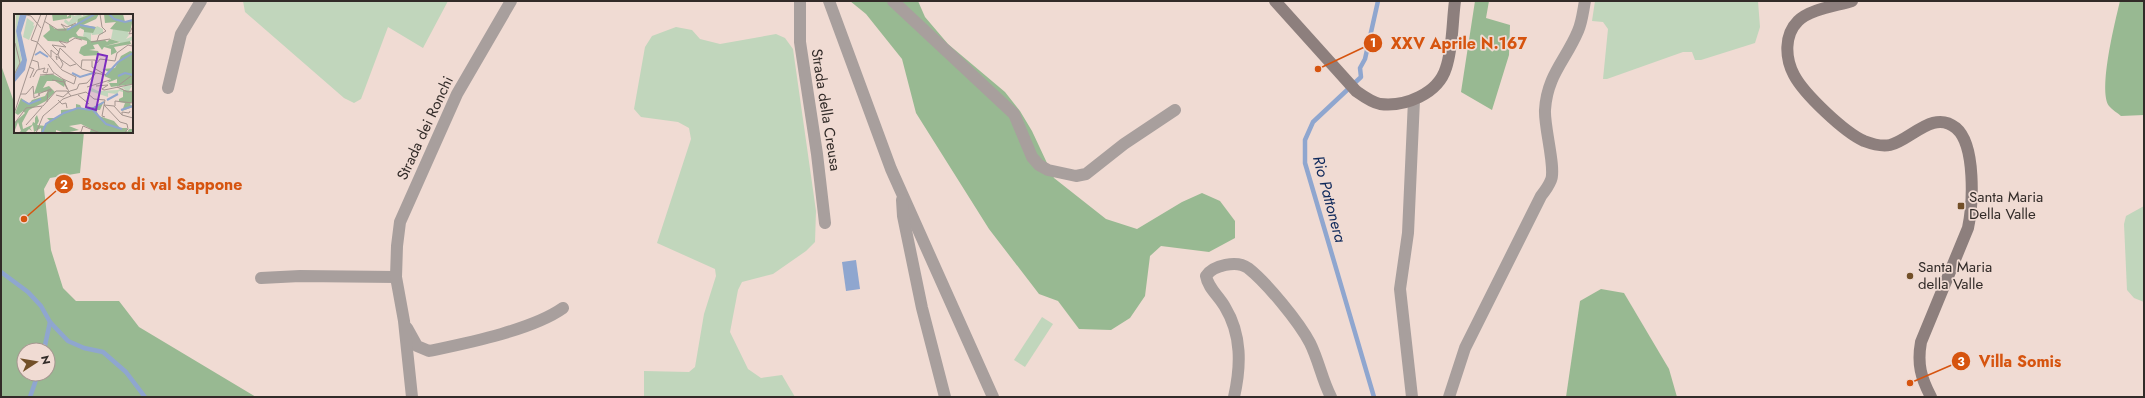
<svg xmlns="http://www.w3.org/2000/svg" width="2145" height="398" viewBox="0 0 2145 398" font-family="Jost,sans-serif">
	<style>
		.green { fill: #c1d6bc }
		.forest { fill: #98b992; fill-rule: evenodd }
		.water { fill: #8fa6cf }
		.lines { fill: none; stroke-linecap: round; stroke-linejoin: round }
		.stream { stroke: #8fa6cf; stroke-width: 4.5 }
		.street { stroke: #a89f9d; stroke-width: 12 }
		.secondary { stroke: #8d7f7d; stroke-width: 12 }
		.poi-dot { fill: #724f28; stroke: #f0dbd3; stroke-width: 1.5 }
		.labels { text-anchor: middle; stroke-width: 3.5; stroke-linejoin: round; paint-order: stroke }
		.street-label { font-size: 15px; fill: #322b28; stroke: #f0dbd3 }
		.poi-label { font-size: 15px; fill: #322b28; stroke: #f0dbd3; text-anchor: start }
		.water-label { font-size: 16px; font-style: italic; fill: #0f295b; stroke: #f0dbd3 }
		.inset-river { fill: none; stroke: #8fa6cf; stroke-width: 2 }
		.inset-road { fill: none; stroke: #a4958f; stroke-width: 1 }
		.view { fill: #7b2cbf; fill-opacity: 0.15; stroke: #7b2cbf; stroke-width: 2 }
		.inset-edge { fill: none; stroke: #322b28; stroke-width: 2 }
		.leader { fill: none; stroke: #d6540f; stroke-width: 1.5 }
		.callout-dot { fill: #d6540f; stroke: #f0dbd3; stroke-width: 1.5 }
		.mark-label { font-size: 12px; text-anchor: middle; font-weight: bold; fill: #fff }
		.callout-label { font-size: 16px; text-anchor: middle; font-weight: bold; fill: #d6540f; stroke: #f0dbd3; stroke-width: 3.5; stroke-linejoin: round; paint-order: stroke }
	</style>
	<rect width="100%" height="100%" fill="#f0dbd3"/>
	<g class="green">
		<polygon points="243,1 448,1 423,48 388,27 361,99 354,103 344,98 245,12"/>
		<polygon points="1595,1 1758,1 1760,27 1755,43 1701,60 1695,60 1692,52 1683,52 1607,79 1603,79 1608,29 1603,22 1592,21"/>
		<polygon points="676,27 692,30 700,39 720,44 776,34 785,38 793,49 816,211 815,242 806,251 773,274 742,282 738,290 730,332 748,369 761,378 782,375 795,397 644,397 644,371 689,372 695,367 704,314 716,276 715,269 657,243 691,139 689,128 678,122 641,117 634,109 645,47 652,36"/>
		<polygon points="2144,206 2144,302 2134,298 2127,290 2124,224 2126,216"/>
		<polygon points="1042,317 1053,324 1025,367 1014,360"/>
	</g>
	<g class="forest">
		<polygon points="850,1 918,1 925,17 948,44 1005,92 1020,111 1032,131 1054,178 1106,219 1137,229 1182,202 1202,193 1220,201 1235,221 1235,238 1209,252 1161,246 1150,256 1145,296 1130,318 1111,330 1079,329 1058,301 1039,294 989,229 916,113 902,59 866,14"/>
		<polygon points="1475,1 1489,1 1486,18 1510,25 1509,55 1492,110 1461,92"/>
		<path d="M2120,1H2144V115L2121,116C2118,113 2112,110 2109,106C2098,90 2115,22 2120,1Z"/>
		<path d="M1,65L15,105V132H84L80,173L50,178L44,189L51,250L63,288L76,301H119L139,327L256,397H1ZM24,350H48V374H24Z"/>
		<polygon points="1601,289 1624,293 1669,369 1677,397 1566,397 1580,301"/>
	</g>
	<polygon class="water" points="856,260 860,289 846,291 842,262"/>
	<g class="lines">
		<g class="stream">
			<polyline points="1,272 28,292 41,306 50,322 68,341 84,348 103,352 126,372 145,397"/>
			<polyline points="44,350 50,322"/>
			<polyline points="30,397 38,374"/>
			<polyline points="1374,397 1305,163 1305,140 1313,122 1361,77 1360,68 1365,59 1378,1"/>
		</g>
		<g class="street">
			<polyline points="800,1 800,42 817,154 825,223"/>
			<polyline points="829,1 891,169 993,397"/>
			<polyline points="893,1 1014,114 1032,157 1039,165 1048,170 1076,176 1086,174 1124,144 1175,110"/>
			<polyline points="168,88 181,34 201,1"/>
			<polyline points="902,200 903,216 922,308 945,397"/>
			<polyline points="261,278 300,276 396,277"/>
			<path d="M407,328L417,346L429,351C467,343 532,330 563,308"/>
			<polyline points="412,397 404,321 396,277 397,246 400,222 457,94 511,1"/>
			<path d="M1234,397C1241,366 1242,335 1225,307C1219,296 1208,288 1206,276C1213,265 1237,260 1248,268C1267,283 1299,322 1310,343C1319,361 1322,380 1331,397"/>
			<polyline points="1412,397 1400,289 1408,233 1414,100"/>
			<path d="M1449,397L1465,348L1541,196C1545,191 1549,185 1551,180C1556,168 1544,127 1545,110C1547,75 1566,60 1578,31C1582,22 1583,11 1585,1"/>
		</g>
		<g class="secondary">
			<path d="M1275,1L1356,91C1363,96 1371,102 1380,104C1405,107 1438,94 1446,68C1453,47 1452,23 1455,1"/>
			<path d="M1852,1C1836,6 1810,9 1798,21C1784,35 1785,58 1794,75C1804,94 1844,132 1864,141C1872,144 1881,147 1890,145C1911,140 1933,109 1956,128C1976,145 1973,204 1968,228L1921,342C1917,364 1921,378 1931,397"/>
		</g>
	</g>
	<g class="poi-dot">
		<rect x="1957" y="202" width="8" height="8" rx="2"/>
		<circle cx="1910" cy="276" r="4"/>
	</g>
	<g class="labels">
		<g class="street-label">
			<text transform="translate(826 110) rotate(81)" y="5">Strada della Creusa</text>
			<text transform="translate(425 128) rotate(-65)" y="5">Strada dei Ronchi</text>
		</g>
		<g class="poi-label">
			<text x="1969" y="202">Santa Maria<tspan x="1969" dy="17">Della Valle</tspan></text>
			<text x="1918" y="272">Santa Maria<tspan x="1918" dy="17">della Valle</tspan></text>
		</g>
		<g class="water-label">
			<text transform="translate(1330 199) rotate(75)" y="6">Rio Pattonera</text>
		</g>
	</g>
	<g transform="translate(14 14)">
		<rect width="119" height="119" fill="#f0dbd3"/>
		<path d="M2,0H6L2,17L8,48L0,62ZM56,0H59L60,2L67,0L68,3L70,0H77L55,12L50,8L51,5L55,8L58,4ZM13,4L20,9L19,12L21,11L15,26L9,23ZM83,12L89,15V20L78,21L77,19V27L69,22L70,18L74,16L78,19ZM99,15L114,17L115,21L112,25L119,22V26L105,31L106,28L97,25ZM114,70L118,72L114,78L109,74V78L105,77L103,80L94,79V83L76,77L78,74L84,77L104,76Z" fill="#c1d6bc"/>
		<path d="M53,0V3L57,0V4L39,7L38,0ZM77,0H85L82,5L69,11L82,13L79,19L70,18V16L66,14L62,19L64,22L72,23L77,27L91,26L93,28L96,25L106,28L91,32L116,27L117,30L100,33L103,38L97,41V35L90,33L88,36L84,30L79,31L81,35L75,36L84,37L86,41L70,42L65,39L67,33L73,30V27L59,23L55,25V28L34,27L29,22L36,16L35,10L41,15L57,14V11L63,10L64,5ZM90,0H109L111,8L119,5L116,18L96,15L102,8L91,9ZM116,37L119,38V70L97,73L95,69H103V65L93,69L97,65L90,62L95,58L88,55L101,54L107,42ZM38,60L52,67L50,73L41,67H33L29,74L35,72L41,78L32,87L15,96L8,109L9,115L18,111L19,108L21,109V104L23,101L25,107L23,111L31,112L36,107L33,104H42L47,101V96L62,95V90L66,91L68,95L80,93L90,87L86,96H82L85,102L100,107L106,114H113V118L115,115H119V119L76,118L77,115L67,110L55,112L65,116L51,119L42,116V119H27V114L20,118L19,111L16,114L18,117L15,115L11,119H4L7,117L4,108L1,116L0,109L11,99L9,97L4,101L1,99L7,84L15,90L18,86L31,82L34,77L20,80L26,62ZM109,76L119,77V87L116,90L119,93L108,97L111,89L105,88V85L109,83Z" fill="#98b992"/>
		<path d="M6,0H13L7,19L13,46L11,56L0,69V62L8,46L2,17Z" fill="#8fa6cf"/>
		<path class="inset-river" d="M95,0L100,5L111,8L119,6M66,11L81,14M53,16L81,0M21,41L26,38L34,43M58,59L66,63L79,59M92,61L104,48L119,39M104,62L111,59L119,61M8,86L15,90L27,85M93,86L104,80M78,95L92,110L108,115M107,96L119,92M28,119L32,110L50,99L64,94L76,96L90,88"/>
		<path class="inset-road" d="M8,0L17,2L27,14M27,0L17,26L23,28L48,56L62,63L60,70L49,65L55,78M30,7L44,16H52L47,10L53,13L62,9M119,12L115,20L119,19M0,23V44M45,27L53,29L61,24L68,26M83,27L85,21L92,17L88,13L86,0M77,28L96,25M37,43V36L43,41L45,38L38,31L52,33L45,27M18,46L24,48L25,55M43,46L42,42L56,52L62,50M78,47V53L92,61L82,59M34,50L39,58L49,65M15,53L20,55L16,64M67,54L68,46H81L83,49L86,45L101,47L103,39L114,31L118,32L119,26M0,61L6,49L1,29M26,61L40,60M19,63L23,56L31,54L29,58L33,59L34,54M38,66L50,68L53,75M105,71L117,62M82,72L94,71L88,75L90,76L119,70M73,73L96,66M103,73L114,78L119,77M7,80H12L19,72L20,84L26,81L24,80M24,80L37,75V77H34L33,88M42,81L49,83L56,77L63,75L65,70L73,69L82,59L68,55L46,34L44,41L49,50L47,54M64,81L75,90M44,86L48,90L52,89L53,94M90,91L106,108L113,110L114,115L110,119M90,91L100,92L108,101L119,104M101,92V87L119,89M0,100L33,0M108,101V98L115,99L116,97M0,110L12,94L29,92L42,77H53L57,82M12,111L28,93M22,119L29,102L49,85L57,82L72,78L80,85L91,86L88,102L91,103M63,119L67,118L69,112L86,119"/>
		<path class="view" d="M84,40L93,42L82,96L72,93Z"/>
		<rect width="119" height="119" class="inset-edge"/>
	</g>
	<path class="leader" d="M1318 69L1373 43M24 219L64 184M1910 383L1961 361"/>
	<g class="callout-dot">
		<circle cx="1318" cy="69" r="4"/>
		<circle cx="24" cy="219" r="4"/>
		<circle cx="1910" cy="383" r="4"/>
		<circle cx="1373" cy="43" r="10"/>
		<circle cx="64" cy="184" r="10"/>
		<circle cx="1961" cy="361" r="10"/>
	</g>
	<g class="mark-label">
		<text x="1373" y="47">1</text>
		<text x="64" y="189">2</text>
		<text x="1961" y="366">3</text>
	</g>
	<g class="callout-label">
		<text x="1459" y="49">XXV Aprile N.167</text>
		<text x="162" y="190">Bosco di val Sappone</text>
		<text x="2020" y="367">Villa Somis</text>
	</g>
	<rect width="2145" height="398" fill="none" stroke="#322b28" stroke-width="4"/>
	<g transform="translate(36 362) rotate(78)"><circle r="19" fill="#f0dbd3" stroke="#a4958f"/>
	<path d="M0-3L7 15L0 10L-7 15Z" fill="#724f28"/>
	<text y="-6" font-size="11" font-weight="bold" text-anchor="middle" fill="#322b28">N</text>
	</g>
</svg>
